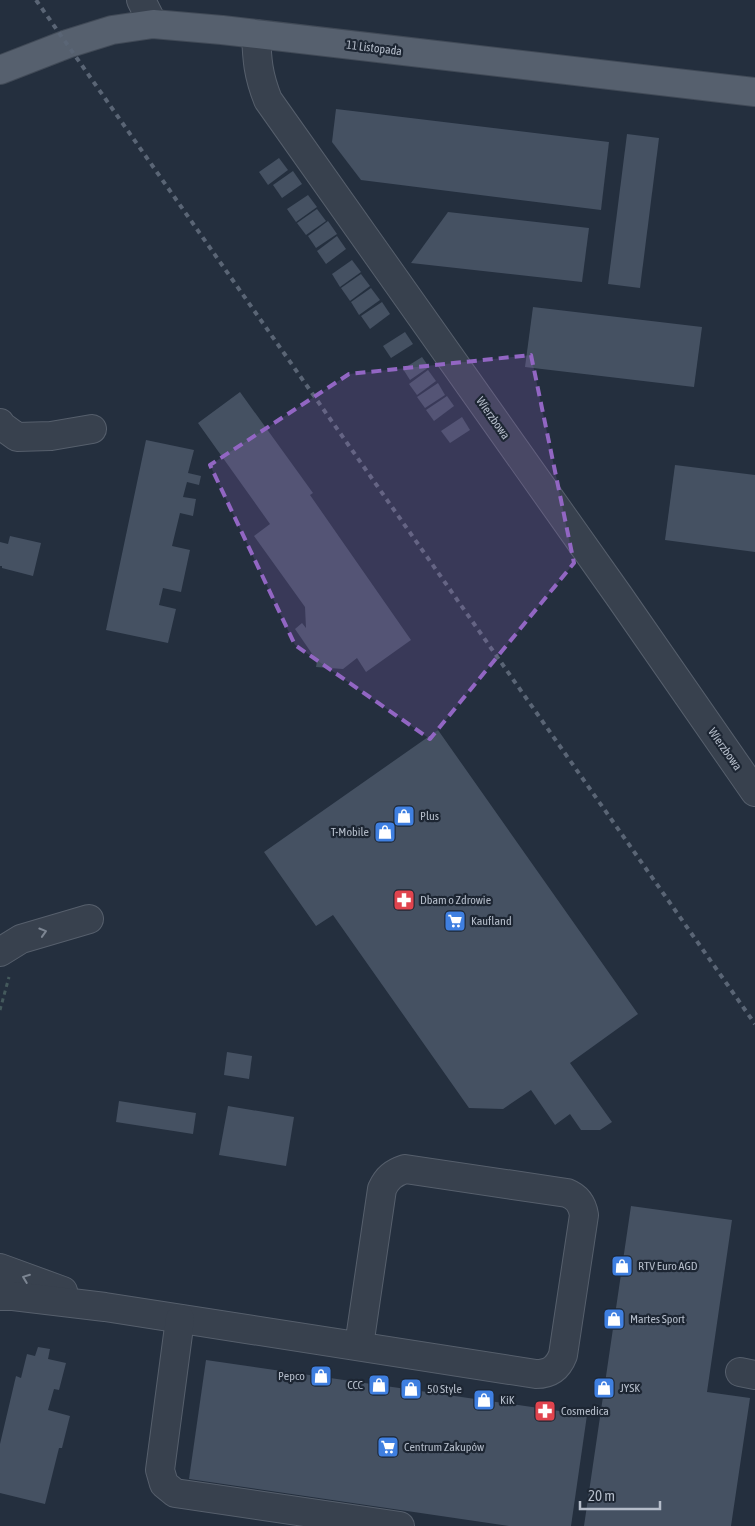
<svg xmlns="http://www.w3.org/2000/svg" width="755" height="1526" viewBox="0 0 755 1526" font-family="'Asap Condensed',sans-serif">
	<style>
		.building { fill: #455162 }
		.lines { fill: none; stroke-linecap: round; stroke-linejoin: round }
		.minor-casing { stroke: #565f6c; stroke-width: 30 }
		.major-casing { stroke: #414a57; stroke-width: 30 }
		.path { stroke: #44595c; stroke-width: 3; stroke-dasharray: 4 4; stroke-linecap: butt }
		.minor { stroke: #38414e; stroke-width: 28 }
		.major { stroke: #56606e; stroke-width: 28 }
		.rail { stroke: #5a6575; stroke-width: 4; stroke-dasharray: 5 5; stroke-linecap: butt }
		.oneway { stroke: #7c8592 }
		.marked { fill: #9266c3; fill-opacity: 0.2; stroke: #9266c3; stroke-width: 4; stroke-dasharray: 10 6; stroke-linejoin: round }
		.labels { text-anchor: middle; stroke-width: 4.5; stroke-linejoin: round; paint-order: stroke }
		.street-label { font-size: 12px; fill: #b4bcc9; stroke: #1d2633 }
		.poi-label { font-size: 12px; fill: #b4bcc9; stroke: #1d2633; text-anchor: start }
	</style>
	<rect width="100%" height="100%" fill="#242f3e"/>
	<g class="building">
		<polygon points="336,109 609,142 601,210 361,180 332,142"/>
		<polygon points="627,134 659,138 640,288 608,284"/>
		<polygon points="279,158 288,170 268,185 259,172"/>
		<polygon points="293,171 302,184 282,198 273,185"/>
		<polygon points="308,195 317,207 296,222 287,209"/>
		<polygon points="317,209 326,221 306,235 297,223"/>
		<polygon points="448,212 589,228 582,282 411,263"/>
		<polygon points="328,221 337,234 316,248 308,236"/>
		<polygon points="337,236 346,249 326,264 317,251"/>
		<polygon points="352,260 361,272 340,287 332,274"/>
		<polygon points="361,274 370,286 350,301 341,288"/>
		<polygon points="371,288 380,300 359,315 351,302"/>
		<polygon points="382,302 390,314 370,329 361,316"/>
		<polygon points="533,307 702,327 694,387 525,367"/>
		<polygon points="405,332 413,344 391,358 383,346"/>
		<polygon points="422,357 429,367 410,380 403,369"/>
		<polygon points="428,370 436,381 417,395 409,384"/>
		<polygon points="438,383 445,395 425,408 417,397"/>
		<polygon points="240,392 313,493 310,495 411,640 366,672 357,658 343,669 316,667 317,661 295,629 302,623 306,628 305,607 254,536 270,524 198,423"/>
		<polygon points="447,396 454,406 434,421 426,410"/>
		<polygon points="462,417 470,430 450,443 441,431"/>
		<polygon points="146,440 194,450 188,473 201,476 199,485 187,482 183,497 196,499 193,516 180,513 172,546 190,550 181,592 163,588 159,605 176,609 168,643 106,630"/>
		<polygon points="675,465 755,475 755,552 665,540"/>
		<polygon points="10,536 41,543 33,576 2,568 2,566 0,566 0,542 8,544"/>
		<polygon points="438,730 638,1014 570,1063 612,1122 600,1130 581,1130 570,1114 555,1125 531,1090 503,1109 469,1108 333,915 316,926 264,852"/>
		<polygon points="227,1052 252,1056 249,1079 224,1075"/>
		<polygon points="119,1101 196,1113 193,1134 116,1122"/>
		<polygon points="228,1106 294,1117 286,1166 219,1155"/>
		<polygon points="631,1206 732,1220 707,1392 750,1398 731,1526 584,1526"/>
		<polygon points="38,1347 50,1349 48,1359 66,1363 59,1390 54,1389 48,1410 70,1416 62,1448 59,1448 45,1504 0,1493 0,1444 16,1376 21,1378 27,1354 35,1356"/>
		<polygon points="206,1360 587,1415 571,1526 509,1526 189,1479"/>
	</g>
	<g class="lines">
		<g class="minor-casing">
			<g id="minor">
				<polyline points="141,0 153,24"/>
				<path d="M256,34C257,60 258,75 268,100L619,596L755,792"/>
				<polyline points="0,423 2,426 17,437 51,436 92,429"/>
				<polyline points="0,952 21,939 89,919"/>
				<polyline points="0,1268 63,1291"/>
				<path d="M0,1296H13L105,1307L536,1374C550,1374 558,1368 563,1355L584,1215C582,1203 577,1197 567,1193L405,1169C393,1173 387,1178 382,1189L359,1346"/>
				<polyline points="180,1319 160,1470 164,1484 175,1493 400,1526"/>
				<polyline points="740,1372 755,1375"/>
			</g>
		</g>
		<g class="major-casing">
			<polyline id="major" points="0,70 67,44 112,30 153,24 222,30 755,92"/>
		</g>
		<polyline class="path" points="0,1010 9,977"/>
		<use href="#minor" class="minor"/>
		<use href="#major" class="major"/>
		<polyline class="rail" points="36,0 755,1024"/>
	</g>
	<defs><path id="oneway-chevron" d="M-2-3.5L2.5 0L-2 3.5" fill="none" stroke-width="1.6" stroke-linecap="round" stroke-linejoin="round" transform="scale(1.25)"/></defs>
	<g class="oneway">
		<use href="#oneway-chevron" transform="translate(43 932) rotate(-17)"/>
		<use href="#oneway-chevron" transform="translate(26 1278) rotate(-159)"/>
	</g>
	<path class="marked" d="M531,355L574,563L430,739L295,645L210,465L349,374Z"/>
	<defs>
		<g id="shop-square" transform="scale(1.125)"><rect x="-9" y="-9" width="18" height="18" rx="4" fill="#3f7fe0" stroke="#1d2633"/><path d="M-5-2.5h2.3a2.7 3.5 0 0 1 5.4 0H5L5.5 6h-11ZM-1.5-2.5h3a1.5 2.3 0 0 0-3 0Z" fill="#fff"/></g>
		<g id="pharmacy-square" transform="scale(1.125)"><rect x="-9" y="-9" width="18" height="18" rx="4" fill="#e0444e" stroke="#1d2633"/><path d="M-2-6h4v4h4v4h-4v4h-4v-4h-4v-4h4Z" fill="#fff"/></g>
		<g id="supermarket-square" transform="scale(1.125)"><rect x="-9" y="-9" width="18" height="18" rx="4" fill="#3f7fe0" stroke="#1d2633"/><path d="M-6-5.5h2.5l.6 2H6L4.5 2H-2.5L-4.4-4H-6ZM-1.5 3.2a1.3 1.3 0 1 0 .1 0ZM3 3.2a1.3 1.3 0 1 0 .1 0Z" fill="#fff"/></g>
	</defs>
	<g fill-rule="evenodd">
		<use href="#shop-square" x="404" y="816"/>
		<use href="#shop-square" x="385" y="832"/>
		<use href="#pharmacy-square" x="404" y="900"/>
		<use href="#supermarket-square" x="455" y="921"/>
		<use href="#shop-square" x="622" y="1266"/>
		<use href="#shop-square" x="614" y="1319"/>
		<use href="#shop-square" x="321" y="1376"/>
		<use href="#shop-square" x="379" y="1385"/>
		<use href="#shop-square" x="604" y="1388"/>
		<use href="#shop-square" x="411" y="1389"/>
		<use href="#shop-square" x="484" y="1400"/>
		<use href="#pharmacy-square" x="545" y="1411"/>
		<use href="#supermarket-square" x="388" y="1447"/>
	</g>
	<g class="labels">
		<g class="street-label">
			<text transform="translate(374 48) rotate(7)" y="4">11 Listopada</text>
			<text transform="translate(493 418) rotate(55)" y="4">Wierzbowa</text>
			<text transform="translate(725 749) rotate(55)" y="4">Wierzbowa</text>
		</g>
		<g class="poi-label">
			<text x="420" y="820">Plus</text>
			<text x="369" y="836" text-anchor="end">T-Mobile</text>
			<text x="420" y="904">Dbam o Zdrowie</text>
			<text x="471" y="925">Kaufland</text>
			<text x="638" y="1270">RTV Euro AGD</text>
			<text x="630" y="1323">Martes Sport</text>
			<text x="305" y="1380" text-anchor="end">Pepco</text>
			<text x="363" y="1389" text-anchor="end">CCC</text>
			<text x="620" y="1392">JYSK</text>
			<text x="427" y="1393">50 Style</text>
			<text x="500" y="1404">KiK</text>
			<text x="561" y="1415">Cosmedica</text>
			<text x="404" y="1451">Centrum Zakupów</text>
		</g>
	</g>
	<path d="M580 1501v8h80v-8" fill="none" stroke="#b4bcc9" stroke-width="2.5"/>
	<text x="588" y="1501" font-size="15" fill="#b4bcc9" stroke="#1d2633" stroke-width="4" paint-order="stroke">20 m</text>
</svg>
